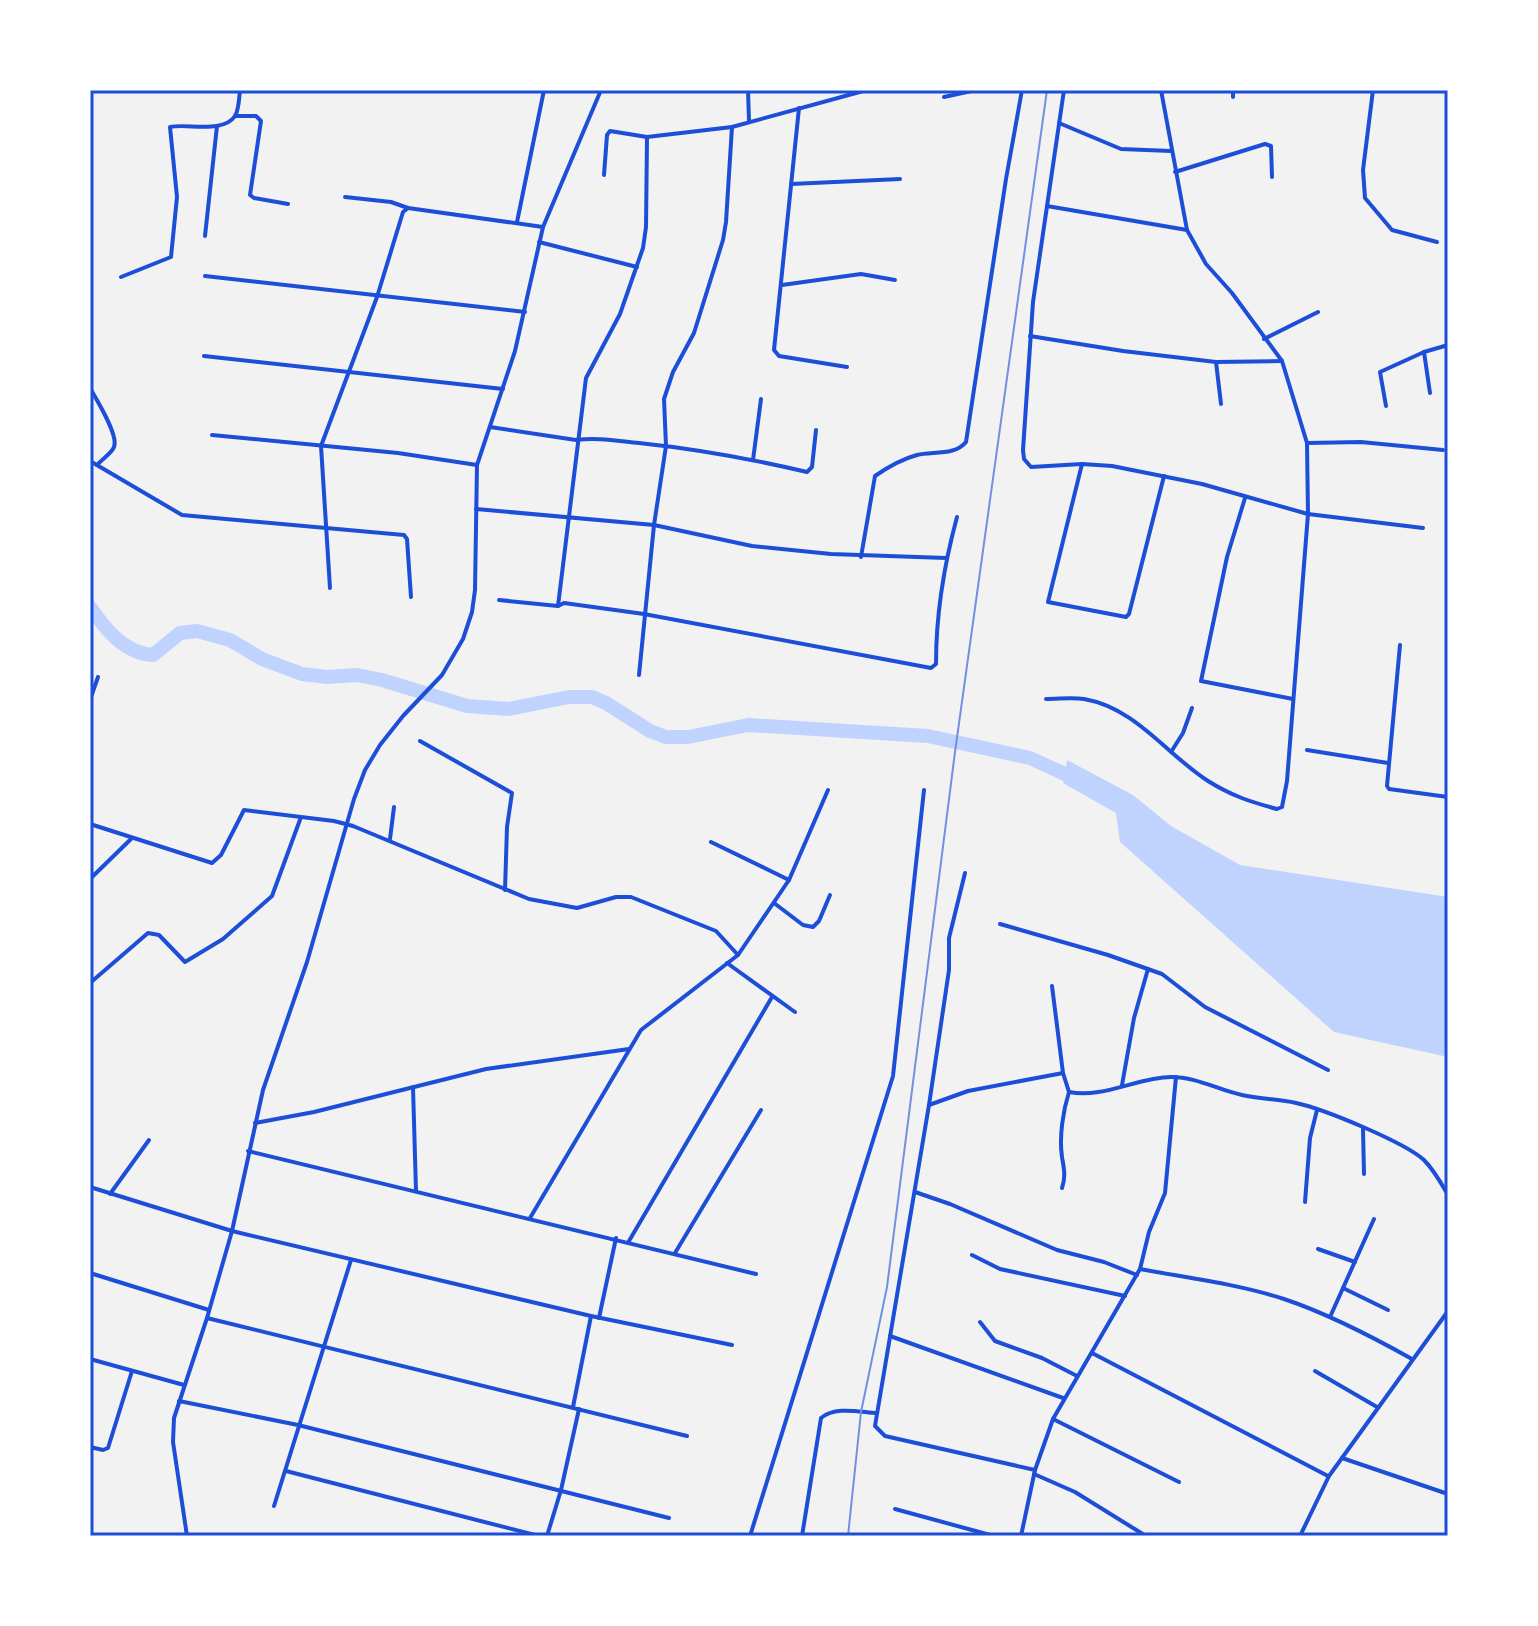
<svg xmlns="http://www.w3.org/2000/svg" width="1538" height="1626" viewBox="0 0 1538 1626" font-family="Quicksand,sans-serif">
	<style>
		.water { fill: #bfd3fe }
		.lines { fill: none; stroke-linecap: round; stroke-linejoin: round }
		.river { stroke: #bfd3fe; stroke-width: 14 }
		.minor { stroke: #1d4ed8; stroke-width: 4 }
		.rail { stroke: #7290e2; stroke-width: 2 }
		.neatline { fill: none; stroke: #1d4ed8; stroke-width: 3 }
	</style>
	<rect width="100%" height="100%" fill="#f2f2f2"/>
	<polygon class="water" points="1067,760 1133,795 1171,826 1240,865 1448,897 1448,1057 1334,1032 1120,842 1116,813 1063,783"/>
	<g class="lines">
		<path class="river" d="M90,607C106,630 124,653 153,655L180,633L197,631L230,640L262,659L302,674L327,677L357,675L382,680L467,706L509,709L569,697H592L606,703L650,731L666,737H688L748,725L928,736L1030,758L1080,781"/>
		<g class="minor">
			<polyline points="748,90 749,121"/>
			<polyline points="1064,90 1033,302 1023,450 1024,459 1031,467 1082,464 1112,466 1202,484 1308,514 1423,528"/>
			<polyline points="1373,90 1363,170 1365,198 1392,230 1437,242"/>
			<polyline points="944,97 976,90"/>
			<polyline points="1233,97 1233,90"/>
			<polyline points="799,108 774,350 779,356 847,367"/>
			<polyline points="235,116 256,116 261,121 250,195 254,198 288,204"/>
			<polyline points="1059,123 1121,149 1171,151"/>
			<polyline points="1175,172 1265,144 1271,146 1272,177"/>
			<polyline points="604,175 607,135 610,131 647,137 732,127 867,90"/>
			<polyline points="791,184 900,179"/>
			<polyline points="345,197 391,202 408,208"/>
			<polyline points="1047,206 1187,230"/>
			<polyline points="517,222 544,90"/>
			<polyline points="205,236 217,126"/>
			<polyline points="539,242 637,267"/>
			<polyline points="205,276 525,312"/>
			<path d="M121,277L171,257L177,197L170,127C187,123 223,134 235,116C239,110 239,98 240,90"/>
			<polyline points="782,285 861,274 895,280"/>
			<polyline points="1030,336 1123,351 1216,362 1282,361"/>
			<polyline points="1264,339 1318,312"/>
			<polyline points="1424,352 1430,393"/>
			<polyline points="204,356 503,389"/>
			<polyline points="1216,362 1221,404"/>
			<path d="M90,388C96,399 119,435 114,447C112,453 101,460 97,465"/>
			<polyline points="1386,406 1380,372 1424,352 1448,345"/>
			<path d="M490,427L576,440C597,437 618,441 639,443C696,449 752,459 807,472L812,467L816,430"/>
			<polyline points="212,435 398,453 477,465"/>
			<polyline points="1307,443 1361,442 1443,450"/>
			<polyline points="753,460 761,399"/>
			<polyline points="90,461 182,515 404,535 407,539 411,597"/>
			<polyline points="1082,464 1048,602 1126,617 1129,614 1164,476"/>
			<polyline points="1245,498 1227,557 1201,681 1293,699"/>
			<polyline points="476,509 654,525 752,546 831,554 946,558"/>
			<path d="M861,557L875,476C888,467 902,459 917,455C932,451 955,456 966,442L1006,179L1022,90"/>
			<polyline points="330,588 321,446 377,297 403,212 408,208 543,227"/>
			<path d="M499,600L558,606L564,603L644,614L931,668L936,664C936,615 944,565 957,517"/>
			<polyline points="558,606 586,378 620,314 643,248 646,227 647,137"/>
			<polyline points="1400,645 1387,786 1389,789 1448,797"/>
			<polyline points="639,675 654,525 666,446 664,399 673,372 694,333 723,240 726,222 732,127"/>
			<path d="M1046,699C1059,699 1072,697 1084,699C1136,708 1166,754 1208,781C1232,796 1251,802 1277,809L1282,807L1287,781L1308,514L1307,443L1282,361L1232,293L1206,264L1187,230L1161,90"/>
			<polyline points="90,700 98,677"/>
			<polyline points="420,741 512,793 507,827 505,890"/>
			<polyline points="1307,750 1388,763"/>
			<polyline points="1171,752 1183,733 1192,708"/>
			<polyline points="90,824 212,863 221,855 244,810 334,821 353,826 529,899 577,908 616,897 631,897 716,931 738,955"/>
			<polyline points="390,839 394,807"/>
			<polyline points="711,842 789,880"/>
			<polyline points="965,873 949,938 949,970 929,1105 875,1426 885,1436 1035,1470"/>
			<polyline points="90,879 131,839"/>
			<polyline points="774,903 803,925 813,927 819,921 830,895"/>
			<polyline points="1000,924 1108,955 1162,974 1205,1007 1328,1070"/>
			<polyline points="727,963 795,1012"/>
			<polyline points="90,983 148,933 159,935 185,962 223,939 272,896 301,817"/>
			<path d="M1052,986L1063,1073L1069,1092C1103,1099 1138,1077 1171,1077C1197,1077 1218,1090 1242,1095C1260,1099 1278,1099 1296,1103C1324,1109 1404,1142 1424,1160C1434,1170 1441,1183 1448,1195"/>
			<polyline points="1122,1085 1134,1018 1148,969"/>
			<polyline points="413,1087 416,1191"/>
			<polyline points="929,1105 968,1091 1063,1073"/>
			<polyline points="255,1123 314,1112 486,1069 629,1049"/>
			<polyline points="1363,1129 1364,1174"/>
			<polyline points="248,1151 756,1274"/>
			<polyline points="90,1187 232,1231 591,1316 732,1345"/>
			<path d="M1062,1188C1066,1176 1064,1169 1062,1157C1059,1137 1063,1111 1069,1092"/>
			<polyline points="915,1192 950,1204 1057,1250 1104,1262 1137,1275"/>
			<polyline points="110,1194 149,1140"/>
			<polyline points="1305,1202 1310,1138 1317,1110"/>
			<polyline points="530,1218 641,1030 738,955 789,880 828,790"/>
			<polyline points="629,1241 772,997"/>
			<polyline points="1318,1249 1355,1262"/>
			<polyline points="675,1253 761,1110"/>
			<polyline points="972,1255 1000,1269 1125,1296"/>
			<path d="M1140,1269C1188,1278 1238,1284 1284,1299C1329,1314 1371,1336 1412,1359"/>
			<polyline points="90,1273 209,1310"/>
			<polyline points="1343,1288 1388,1310"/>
			<polyline points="1330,1317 1374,1219"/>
			<polyline points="207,1318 687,1436"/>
			<polyline points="599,1318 616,1238"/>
			<polyline points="980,1322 995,1341 1042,1358 1077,1376"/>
			<polyline points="890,1336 1063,1398"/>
			<polyline points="1092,1353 1328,1476"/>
			<polyline points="90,1359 184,1385"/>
			<polyline points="1315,1371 1377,1407"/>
			<polyline points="179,1401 298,1425 669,1518"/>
			<polyline points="573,1407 591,1316"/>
			<polyline points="1053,1419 1179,1482"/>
			<polyline points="90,1447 103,1450 108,1448 132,1371"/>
			<polyline points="1342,1458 1448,1494"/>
			<polyline points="286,1471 539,1536"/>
			<polyline points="1034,1474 1075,1492 1146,1536"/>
			<polyline points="274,1506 351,1260"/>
			<polyline points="895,1509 994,1536"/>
			<polyline points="187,1536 173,1442 174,1418 207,1318 232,1231 263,1090 307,962 354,799 365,770 380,745 403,716 442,675 463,639 472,612 475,590 477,465 515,351 543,227 601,90"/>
			<polyline points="547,1536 561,1490 579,1409"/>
			<polyline points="750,1536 893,1076 924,790"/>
			<path d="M802,1536L821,1418C835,1406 859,1412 877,1413"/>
			<polyline points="1021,1536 1035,1470 1053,1419 1140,1269 1149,1232 1165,1193 1176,1077"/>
			<polyline points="1300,1536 1329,1476 1448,1311"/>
		</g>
		<polyline class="rail" points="848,1536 861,1412 887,1287 955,752 1047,90"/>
	</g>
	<rect width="1538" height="1626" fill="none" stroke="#ffffff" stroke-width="184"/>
	<rect x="92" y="92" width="1354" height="1442" class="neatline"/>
</svg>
